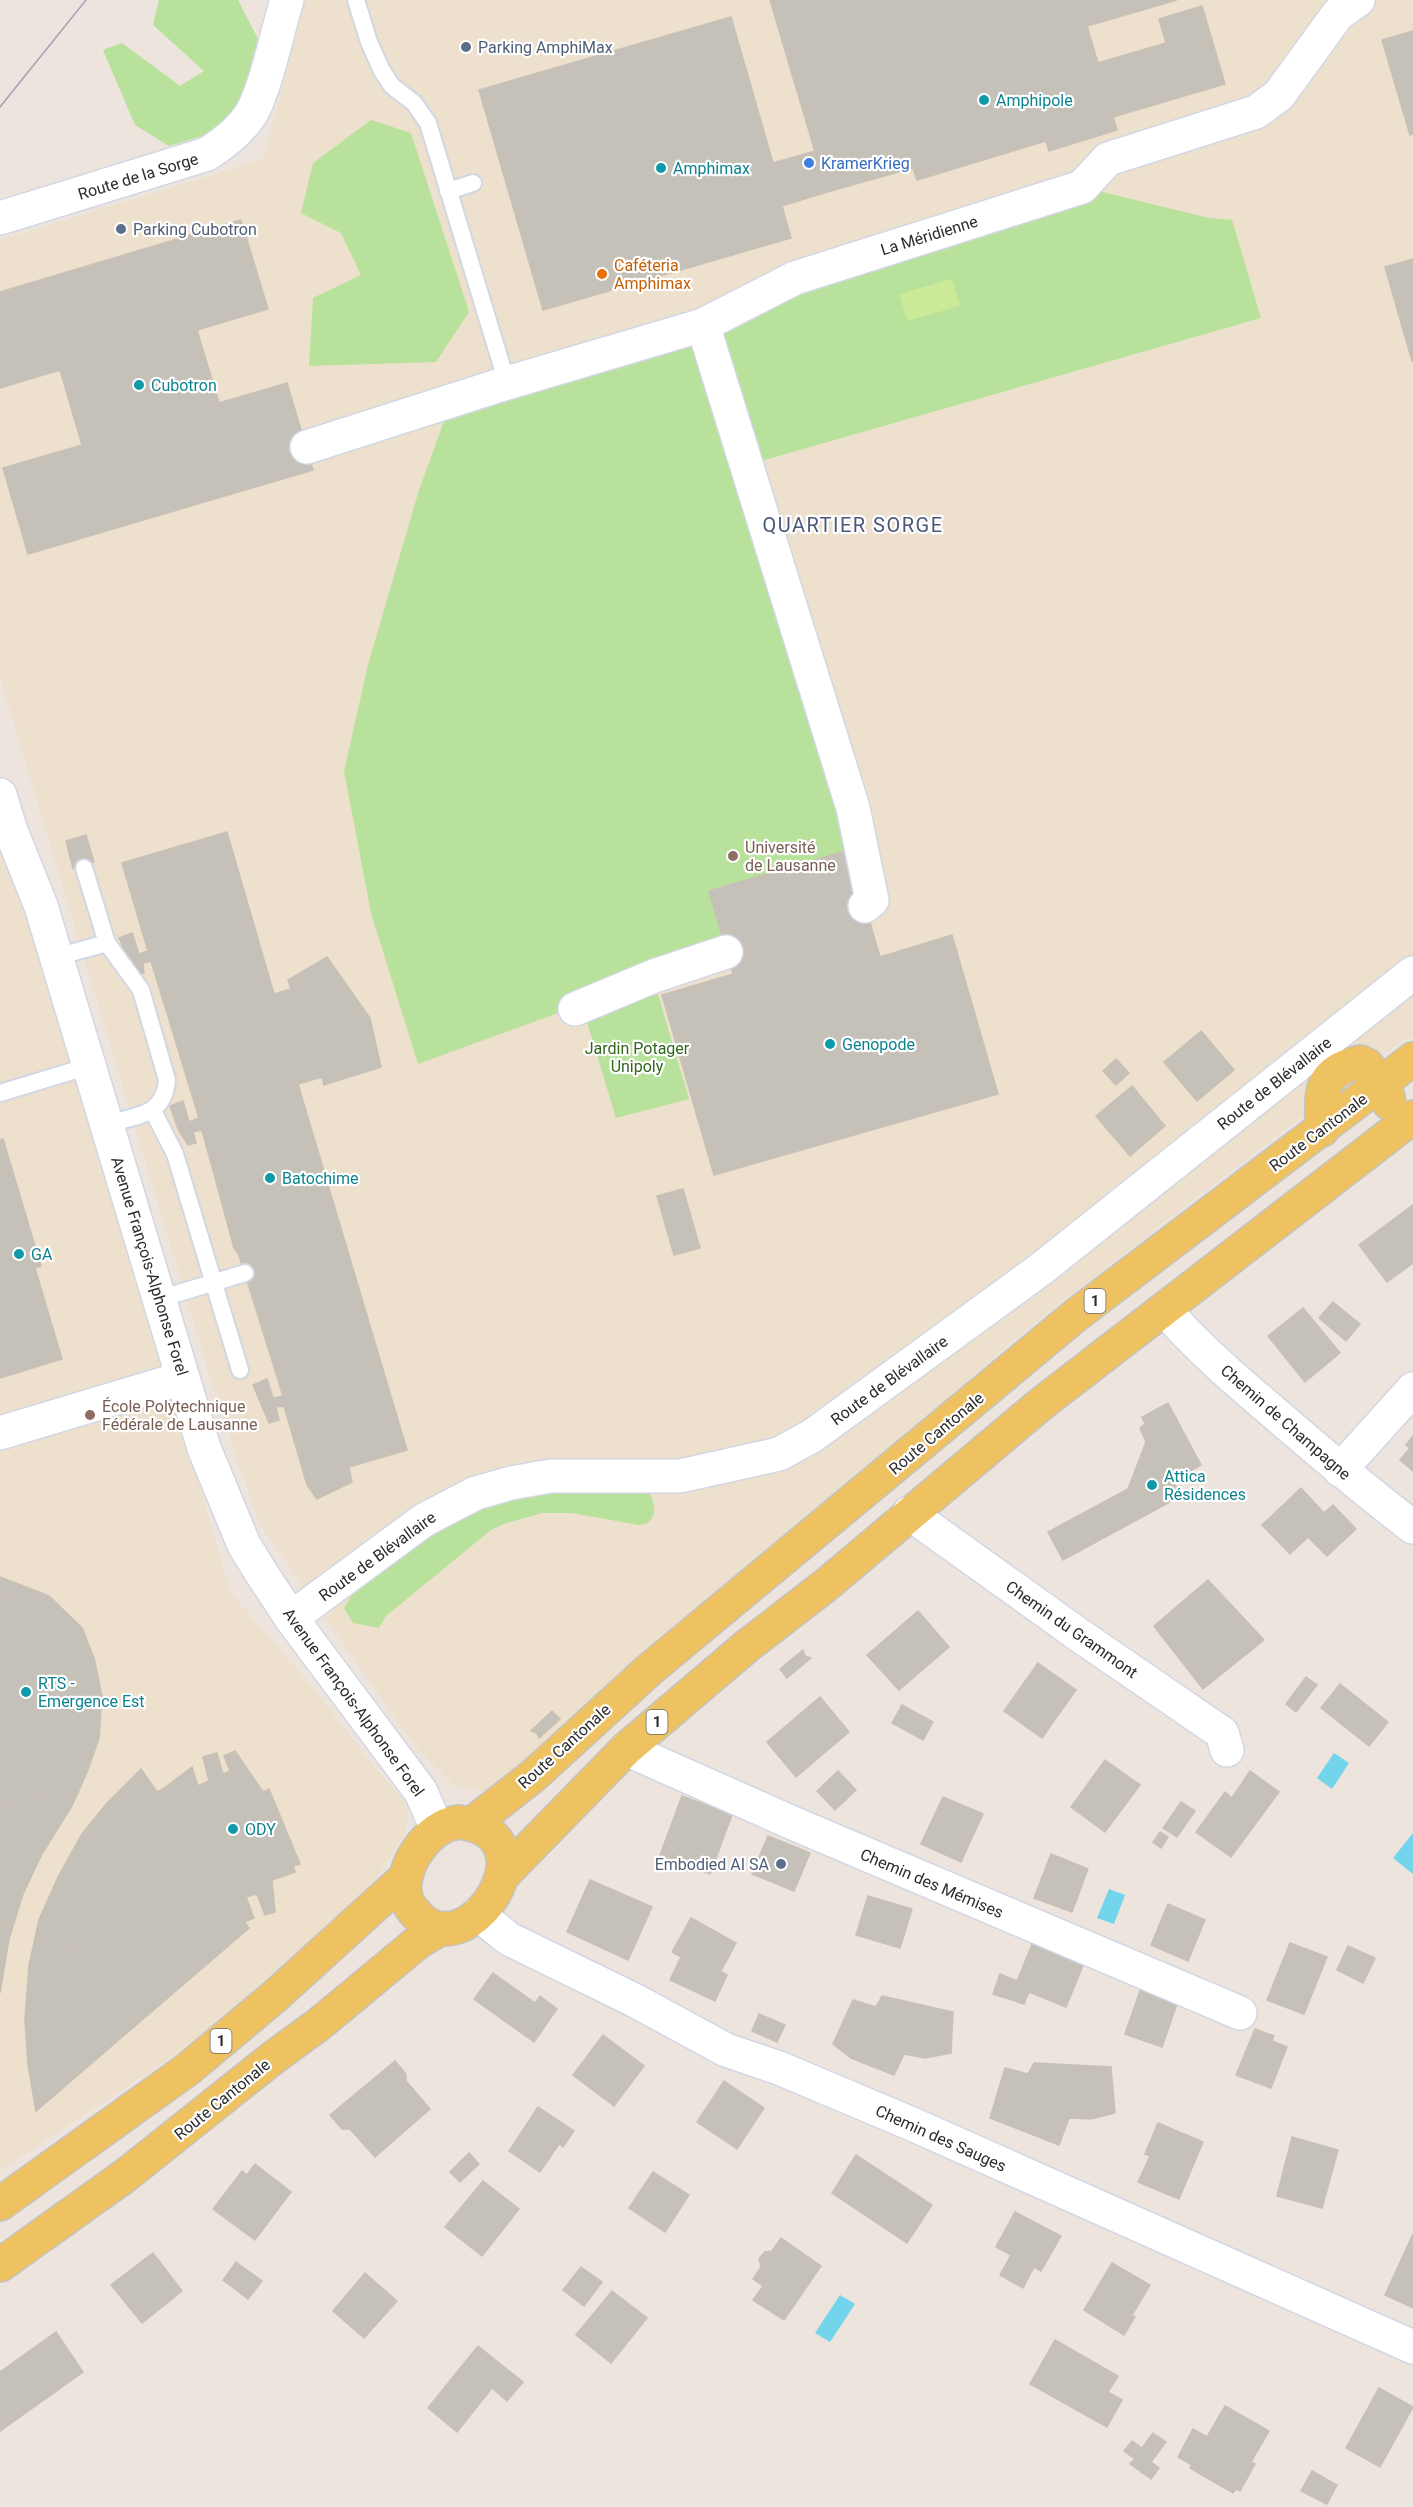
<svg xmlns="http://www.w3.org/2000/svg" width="1413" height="2507" viewBox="0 0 1413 2507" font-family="Roboto,sans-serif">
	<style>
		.education { fill: #ede0cd }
		.green { fill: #b8e29b }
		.pitch { fill: #cce997 }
		.water { fill: #72d5ec }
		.building { fill: #c5c0b8; stroke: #c8c0b7; stroke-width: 1.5 }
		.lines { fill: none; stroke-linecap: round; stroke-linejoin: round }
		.lane-casing { stroke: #d2d7e3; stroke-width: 20 }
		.street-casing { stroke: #d2d7e3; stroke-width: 36 }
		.secondary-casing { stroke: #d2d7e3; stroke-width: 36 }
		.primary-casing { stroke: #c4c4c4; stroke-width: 36 }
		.lane { stroke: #fff; stroke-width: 16 }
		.street { stroke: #fff; stroke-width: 33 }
		.secondary { stroke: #fff; stroke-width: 33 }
		.primary { stroke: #eec161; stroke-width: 33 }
		.tram { stroke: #a0a4b4; stroke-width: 1.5 }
		.service-dot { fill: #5c6f8a; stroke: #fff; stroke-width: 2 }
		.culture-dot { fill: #0f9aa8; stroke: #fff; stroke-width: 2 }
		.shop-dot { fill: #3f7fe0; stroke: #fff; stroke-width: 2 }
		.food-dot { fill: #e8710a; stroke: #fff; stroke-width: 2 }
		.education-dot { fill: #8d6e63; stroke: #fff; stroke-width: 2 }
		.labels { text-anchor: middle; stroke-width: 4.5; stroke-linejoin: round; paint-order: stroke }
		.shield { fill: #fff; stroke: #6b6b6b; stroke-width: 1.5 }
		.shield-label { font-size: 15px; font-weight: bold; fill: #2b2b2b }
		.service-label { font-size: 16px; fill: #4e5e75; stroke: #fff; text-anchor: start }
		.culture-label { font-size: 16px; fill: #0d838f; stroke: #fff; text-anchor: start }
		.shop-label { font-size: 16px; fill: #366cbe; stroke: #fff; text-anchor: start }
		.street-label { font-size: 16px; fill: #2b2b2b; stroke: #fff }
		.food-label { font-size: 16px; fill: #c56008; stroke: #fff; text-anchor: start }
		.education-label { font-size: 16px; fill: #785e54; stroke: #fff; text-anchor: start }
		.park-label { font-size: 16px; fill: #31661c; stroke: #fff }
		.quarter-label { font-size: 20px; letter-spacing: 1.5px; fill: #4c587a; stroke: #fff }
	</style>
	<rect width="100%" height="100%" fill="#ece4dd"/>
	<g class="education">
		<polygon points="305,0 1413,0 1413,1034 1384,1054 1361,1050 1312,1095 1305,1114 1023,1332 511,1785 481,1791 454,1785 415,1746 260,1525 214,1390 0,677 0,240 264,159"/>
		<polygon points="0,834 128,1237 230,1592 312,1687 380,1774 404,1801 408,1815 405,1835 367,1891 186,2048 0,2170"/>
	</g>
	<g class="green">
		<polygon points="159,0 238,0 258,39 253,56 256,87 215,132 169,146 135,125 103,50 122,43 180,86 204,71 153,25"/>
		<polygon points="371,120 411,133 469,312 436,362 309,366 313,298 361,275 341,233 301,213 313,163"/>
		<polygon points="1082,187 1209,218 1232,220 1261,318 747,465 849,850 709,891 726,952 418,1064 371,913 344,771 368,665 419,490 451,402"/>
		<polygon points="658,994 689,1099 616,1118 585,1015"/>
		<path d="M630,1489L650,1493C656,1506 658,1523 639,1525L572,1513H542L504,1524L491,1530L386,1616L379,1628L353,1623L344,1608L355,1590L391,1558L485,1505L544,1491Z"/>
	</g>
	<polygon class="pitch" points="952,279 960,306 907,321 899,294"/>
	<g class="water">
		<polygon points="1334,1753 1349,1763 1332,1789 1317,1778"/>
		<polygon points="1413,1833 1413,1874 1393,1858"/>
		<polygon points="1109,1889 1125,1895 1114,1924 1097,1918"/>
		<polygon points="840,2295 855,2304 830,2342 815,2333"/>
	</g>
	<g class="building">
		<polygon points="770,0 1177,0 1087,26 1098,63 1166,43 1159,19 1202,6 1225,84 1113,117 1117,130 1049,151 1046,141 917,180 913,168 827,192"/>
		<polygon points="731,17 773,163 815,151 827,192 782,206 791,238 543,310 479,90"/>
		<polygon points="1413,31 1413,134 1410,135 1382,40"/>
		<polygon points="241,220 268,309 197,330 219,403 287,383 313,470 28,554 3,468 82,445 60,370 0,388 0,292"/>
		<polygon points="1413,259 1413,361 1412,361 1385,267"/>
		<polygon points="227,832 274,994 291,989 288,980 327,957 370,1018 381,1067 324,1085 322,1077 298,1084 407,1450 349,1467 352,1482 317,1499 307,1485 284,1406 276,1407 279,1420 269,1423 253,1385 267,1379 273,1398 283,1396 239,1255 234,1248 202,1130 193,1132 196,1143 188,1145 178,1129 170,1106 183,1101 189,1122 199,1118 151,961 143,963 144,973 136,976 119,938 132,933 139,954 148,951 122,863"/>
		<polygon points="86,835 94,862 73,868 66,841"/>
		<polygon points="849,850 880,957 952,935 998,1094 714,1175 662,995 733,974 709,891"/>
		<polygon points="1201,1031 1234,1070 1197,1101 1164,1062"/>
		<polygon points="1116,1059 1129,1073 1116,1085 1103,1071"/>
		<polygon points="1132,1086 1165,1126 1130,1156 1096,1116"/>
		<polygon points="3,1139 41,1266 35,1268 62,1359 0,1378 0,1140"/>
		<polygon points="683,1189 700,1248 674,1255 657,1196"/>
		<polygon points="1413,1205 1413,1263 1387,1282 1359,1245"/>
		<polygon points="1333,1302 1360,1324 1346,1341 1319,1318"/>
		<polygon points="1303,1308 1340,1353 1305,1382 1268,1336"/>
		<polygon points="1168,1403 1201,1465 1173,1481 1181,1496 1063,1560 1048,1532 1128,1489 1146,1442 1140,1428 1145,1424 1142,1417"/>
		<polygon points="1413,1436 1413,1471 1400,1460 1410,1448 1406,1445"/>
		<polygon points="1301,1488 1324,1513 1333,1505 1356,1529 1327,1556 1308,1537 1290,1554 1262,1525"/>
		<polygon points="0,1577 49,1596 82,1628 94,1658 102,1696 99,1738 88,1770 72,1806 42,1854 23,1894 9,1939 0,1993"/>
		<polygon points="1208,1580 1264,1640 1203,1689 1154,1626"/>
		<polygon points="21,1594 79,1782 0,1807 0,1601"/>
		<polygon points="918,1611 949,1647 899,1690 867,1655"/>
		<polygon points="803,1650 805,1656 811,1658 787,1678 780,1669"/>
		<polygon points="1038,1663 1076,1690 1042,1738 1004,1711"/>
		<polygon points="1306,1677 1317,1685 1296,1712 1286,1704"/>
		<polygon points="1340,1684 1388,1722 1369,1746 1321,1708"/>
		<polygon points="820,1697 849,1732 796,1777 767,1742"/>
		<polygon points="902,1705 933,1722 923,1740 892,1723"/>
		<polygon points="552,1711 560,1719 539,1738 537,1733 531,1731"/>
		<polygon points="235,1751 263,1792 269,1789 300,1864 293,1866 295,1872 272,1880 275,1912 265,1915 257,1894 246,1897 254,1918 244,1922 225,1893 205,1901 163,1789 192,1767 198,1786 209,1781 203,1757 217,1753 223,1774 230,1771 224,1756"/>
		<polygon points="1105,1760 1140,1785 1105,1832 1071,1807"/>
		<polygon points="141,1769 157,1792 163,1789 205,1901 225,1893 249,1928 36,2111 28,2065 25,2020 29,1965 39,1920 58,1877 82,1834 107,1803"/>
		<polygon points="838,1771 856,1790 835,1810 817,1791"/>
		<polygon points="1250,1771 1279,1792 1231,1857 1196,1832 1225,1792 1232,1798"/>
		<polygon points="682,1796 732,1815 710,1874 660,1855"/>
		<polygon points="943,1797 983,1814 961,1862 921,1844"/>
		<polygon points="1181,1802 1195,1811 1177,1837 1163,1828"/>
		<polygon points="125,1813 144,1829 118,1864 96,1903 78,1949 55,1941 73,1894 95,1852"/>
		<polygon points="1160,1832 1168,1837 1161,1848 1153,1842"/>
		<polygon points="768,1836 810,1853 794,1891 752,1874"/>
		<polygon points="1051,1854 1088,1869 1072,1912 1034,1898"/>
		<polygon points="590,1880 652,1907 628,1960 567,1932"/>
		<polygon points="868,1896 912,1909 900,1948 856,1935"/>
		<polygon points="1168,1904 1205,1920 1188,1961 1151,1945"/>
		<polygon points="691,1918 736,1943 721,1971 727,1975 715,2001 670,1980 681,1957 672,1952"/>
		<polygon points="1033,1942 1084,1963 1066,2007 1029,1992 1024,2004 993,1994 1000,1974 1017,1981"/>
		<polygon points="1290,1943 1327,1957 1304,2014 1267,2000"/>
		<polygon points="1348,1946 1375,1958 1363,1983 1337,1970"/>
		<polygon points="493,1973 535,2003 540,1996 557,2009 534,2042 474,1999"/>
		<polygon points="1141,1988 1178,2001 1162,2047 1125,2034"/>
		<polygon points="882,1996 953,2012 951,2053 925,2058 904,2054 894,2075 851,2058 833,2044 853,2000 876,2007"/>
		<polygon points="759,2014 785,2025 777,2042 752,2031"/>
		<polygon points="1255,2029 1274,2036 1272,2041 1287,2047 1271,2088 1236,2075"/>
		<polygon points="603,2035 644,2066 614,2106 573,2075"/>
		<polygon points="395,2061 406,2074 406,2081 430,2109 375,2157 350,2129 342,2129 330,2115"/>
		<polygon points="1034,2063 1111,2067 1115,2113 1091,2119 1069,2118 1059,2145 990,2118 1005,2068 1028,2074"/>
		<polygon points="724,2081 764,2108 737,2149 697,2122"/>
		<polygon points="538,2107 574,2131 563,2147 559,2144 540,2172 509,2151"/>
		<polygon points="1158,2123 1203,2142 1179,2199 1138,2182 1150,2156 1145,2154"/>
		<polygon points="1292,2137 1338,2150 1322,2208 1277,2196"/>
		<polygon points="469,2153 479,2164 460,2182 450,2172"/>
		<polygon points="856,2155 932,2205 907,2243 832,2193"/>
		<polygon points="255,2164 291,2192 255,2240 213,2209 242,2171 247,2175"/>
		<polygon points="653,2172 689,2195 665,2232 629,2208"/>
		<polygon points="483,2181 519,2209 482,2256 445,2227"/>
		<polygon points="1015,2212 1061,2236 1041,2271 1034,2267 1023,2288 1000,2275 1011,2255 996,2247"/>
		<polygon points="1413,2234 1413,2308 1385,2295"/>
		<polygon points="781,2238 821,2266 784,2320 753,2300 763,2286 753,2279 761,2267 759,2259 765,2252 772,2251"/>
		<polygon points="153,2253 182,2291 142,2323 111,2285"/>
		<polygon points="236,2262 262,2281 248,2299 223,2280"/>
		<polygon points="1112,2263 1150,2285 1132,2315 1135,2317 1124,2335 1084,2310"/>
		<polygon points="581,2267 602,2282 584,2306 563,2290"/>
		<polygon points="365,2273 397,2301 364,2338 333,2311"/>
		<polygon points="612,2291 647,2318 611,2363 576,2335"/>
		<polygon points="56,2332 83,2372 0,2431 0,2372"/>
		<polygon points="1055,2340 1118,2376 1108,2392 1122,2400 1107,2427 1030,2384"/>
		<polygon points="478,2346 523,2382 507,2401 492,2388 457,2432 428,2408"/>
		<polygon points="1379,2388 1413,2407 1380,2467 1346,2448"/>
		<polygon points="1225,2406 1269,2431 1251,2462 1255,2464 1240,2491 1236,2489 1233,2493 1190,2468 1192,2465 1178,2457 1193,2429 1207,2437"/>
		<polygon points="1153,2433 1166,2442 1151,2462 1159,2468 1151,2479 1130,2464 1135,2459 1124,2451 1132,2441 1142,2448"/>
		<polygon points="1312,2471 1337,2485 1327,2504 1301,2491"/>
	</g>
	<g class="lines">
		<g class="lane-casing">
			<g id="lane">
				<polyline points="356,0 369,42 382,71 392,86 414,103 428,123 507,383"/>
				<polyline points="448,191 473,183"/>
				<path d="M107,943L141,990L167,1080C164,1117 136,1115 107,1124"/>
				<polyline points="56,957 107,943 84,868"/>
				<polyline points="0,1093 89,1066"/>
				<polyline points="153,1111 175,1154 240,1370"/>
				<polyline points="159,1299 245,1273"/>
			</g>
		</g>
		<g class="street-casing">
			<g id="street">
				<polyline points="703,325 853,808 872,900 865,906"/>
				<polyline points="307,447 507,383 703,325 795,278 1082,187 1108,159 1256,112 1279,95 1338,14 1358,0"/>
				<polyline points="0,795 11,831 41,906 204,1448 244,1545 262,1574 291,1618 421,1792 437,1829"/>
				<polyline points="575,1009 654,976 726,952"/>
				<path d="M1165,1310C1199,1349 1239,1383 1279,1417C1323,1455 1367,1492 1413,1527"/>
				<polyline points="0,1433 183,1378"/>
				<polyline points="1340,1470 1413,1389"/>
				<polyline points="909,1513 1079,1635 1222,1733 1227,1750"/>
				<polyline points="291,1618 424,1520 476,1493 511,1483 551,1476 680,1476 779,1454 812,1436 1041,1269 1413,973"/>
				<polyline points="626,1749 795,1824 1240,2013"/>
				<polyline points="478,1914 509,1939 636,2001 726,2050 779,2068 912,2124 1413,2347"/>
			</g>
		</g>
		<g class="secondary-casing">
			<path id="secondary" d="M0,218L207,154C226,142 247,126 256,104C269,75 277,32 287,0"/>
		</g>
		<g class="primary-casing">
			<g id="primary">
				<path d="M1322,1130C1322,1093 1317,1072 1360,1062L1367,1065L1388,1097L1389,1103"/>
				<path d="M458,1822C558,1833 468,1971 418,1916C411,1909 406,1902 405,1893C402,1863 429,1826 458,1822Z"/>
				<polyline points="473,1823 533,1776 649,1670 1076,1315 1413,1059"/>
				<polyline points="503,1875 626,1749 747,1646 826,1585 1041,1404 1413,1117"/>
				<polyline points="0,2204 188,2069 274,1997 405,1878"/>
				<polyline points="0,2265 126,2175 274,2057 318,2025 418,1942 440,1929"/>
			</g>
		</g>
		<use href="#lane" class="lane"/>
		<use href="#street" class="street"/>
		<use href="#secondary" class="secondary"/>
		<use href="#primary" class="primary"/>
		<polyline class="tram" points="0,107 86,0"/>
	</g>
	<g class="service-dot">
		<circle cx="466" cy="47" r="6"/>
		<circle cx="121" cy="229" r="6"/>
		<circle cx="781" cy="1864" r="6"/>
	</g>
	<g class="culture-dot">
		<circle cx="984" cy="100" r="6"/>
		<circle cx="661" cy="168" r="6"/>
		<circle cx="139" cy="385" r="6"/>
		<circle cx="830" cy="1044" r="6"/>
		<circle cx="270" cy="1178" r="6"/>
		<circle cx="19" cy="1254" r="6"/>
		<circle cx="1152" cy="1485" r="6"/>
		<circle cx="26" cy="1692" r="6"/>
		<circle cx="233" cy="1829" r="6"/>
	</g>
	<circle class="shop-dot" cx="809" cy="163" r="6"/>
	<circle class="food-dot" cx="602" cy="274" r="6"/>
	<g class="education-dot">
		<circle cx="733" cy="856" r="6"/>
		<circle cx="90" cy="1415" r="6"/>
	</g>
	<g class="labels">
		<g class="shield">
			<rect x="1084.5" y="1289" width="21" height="24" rx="4.5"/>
			<rect x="646.5" y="1710" width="21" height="24" rx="4.5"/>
			<rect x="210.5" y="2029" width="21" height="24" rx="4.5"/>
		</g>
		<g class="shield-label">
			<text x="1095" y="1306">1</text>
			<text x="657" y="1727">1</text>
			<text x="221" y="2046">1</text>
		</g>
		<g class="service-label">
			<text x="478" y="53">Parking AmphiMax</text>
			<text x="133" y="235">Parking Cubotron</text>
			<text x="769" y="1870" text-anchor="end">Embodied AI SA</text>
		</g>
		<g class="culture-label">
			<text x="996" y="106">Amphipole</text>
			<text x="673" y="174">Amphimax</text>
			<text x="151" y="391">Cubotron</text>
			<text x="842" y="1050">Genopode</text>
			<text x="282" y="1184">Batochime</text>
			<text x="31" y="1260">GA</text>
			<text x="1164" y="1482">Attica<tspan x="1164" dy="18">Résidences</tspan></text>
			<text x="38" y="1689">RTS -<tspan x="38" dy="18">Emergence Est</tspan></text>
			<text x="245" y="1835">ODY</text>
		</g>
		<g class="shop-label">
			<text x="821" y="169">KramerKrieg</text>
		</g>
		<g class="street-label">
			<text transform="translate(138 176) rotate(-17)" y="6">Route de la Sorge</text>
			<text transform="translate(929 235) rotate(-17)" y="6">La Méridienne</text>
			<text transform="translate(1274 1083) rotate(-38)" y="6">Route de Blévallaire</text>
			<text transform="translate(1318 1132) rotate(-37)" y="6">Route Cantonale</text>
			<text transform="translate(150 1266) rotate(73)" y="6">Avenue François-Alphonse Forel</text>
			<text transform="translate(889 1380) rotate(-36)" y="6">Route de Blévallaire</text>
			<text transform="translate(1286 1422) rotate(41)" y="6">Chemin de Champagne</text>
			<text transform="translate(936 1433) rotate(-40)" y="6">Route Cantonale</text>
			<text transform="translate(377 1556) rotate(-36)" y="6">Route de Blévallaire</text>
			<text transform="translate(1072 1629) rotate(35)" y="6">Chemin du Grammont</text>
			<text transform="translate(354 1702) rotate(54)" y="6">Avenue François-Alphonse Forel</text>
			<text transform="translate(564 1746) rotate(-42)" y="6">Route Cantonale</text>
			<text transform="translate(932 1883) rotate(23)" y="6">Chemin des Mémises</text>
			<text transform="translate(222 2099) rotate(-39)" y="6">Route Cantonale</text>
			<text transform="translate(941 2138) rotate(24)" y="6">Chemin des Sauges</text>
		</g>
		<g class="food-label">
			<text x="614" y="271">Caféteria<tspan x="614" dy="18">Amphimax</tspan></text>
		</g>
		<g class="education-label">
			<text x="745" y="853">Université<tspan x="745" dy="18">de Lausanne</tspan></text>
			<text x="102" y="1412">École Polytechnique<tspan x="102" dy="18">Fédérale de Lausanne</tspan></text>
		</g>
		<g class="park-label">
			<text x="637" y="1054">Jardin Potager<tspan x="637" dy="18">Unipoly</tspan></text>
		</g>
		<g class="quarter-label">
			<text x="853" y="532">QUARTIER SORGE</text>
		</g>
	</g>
</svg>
